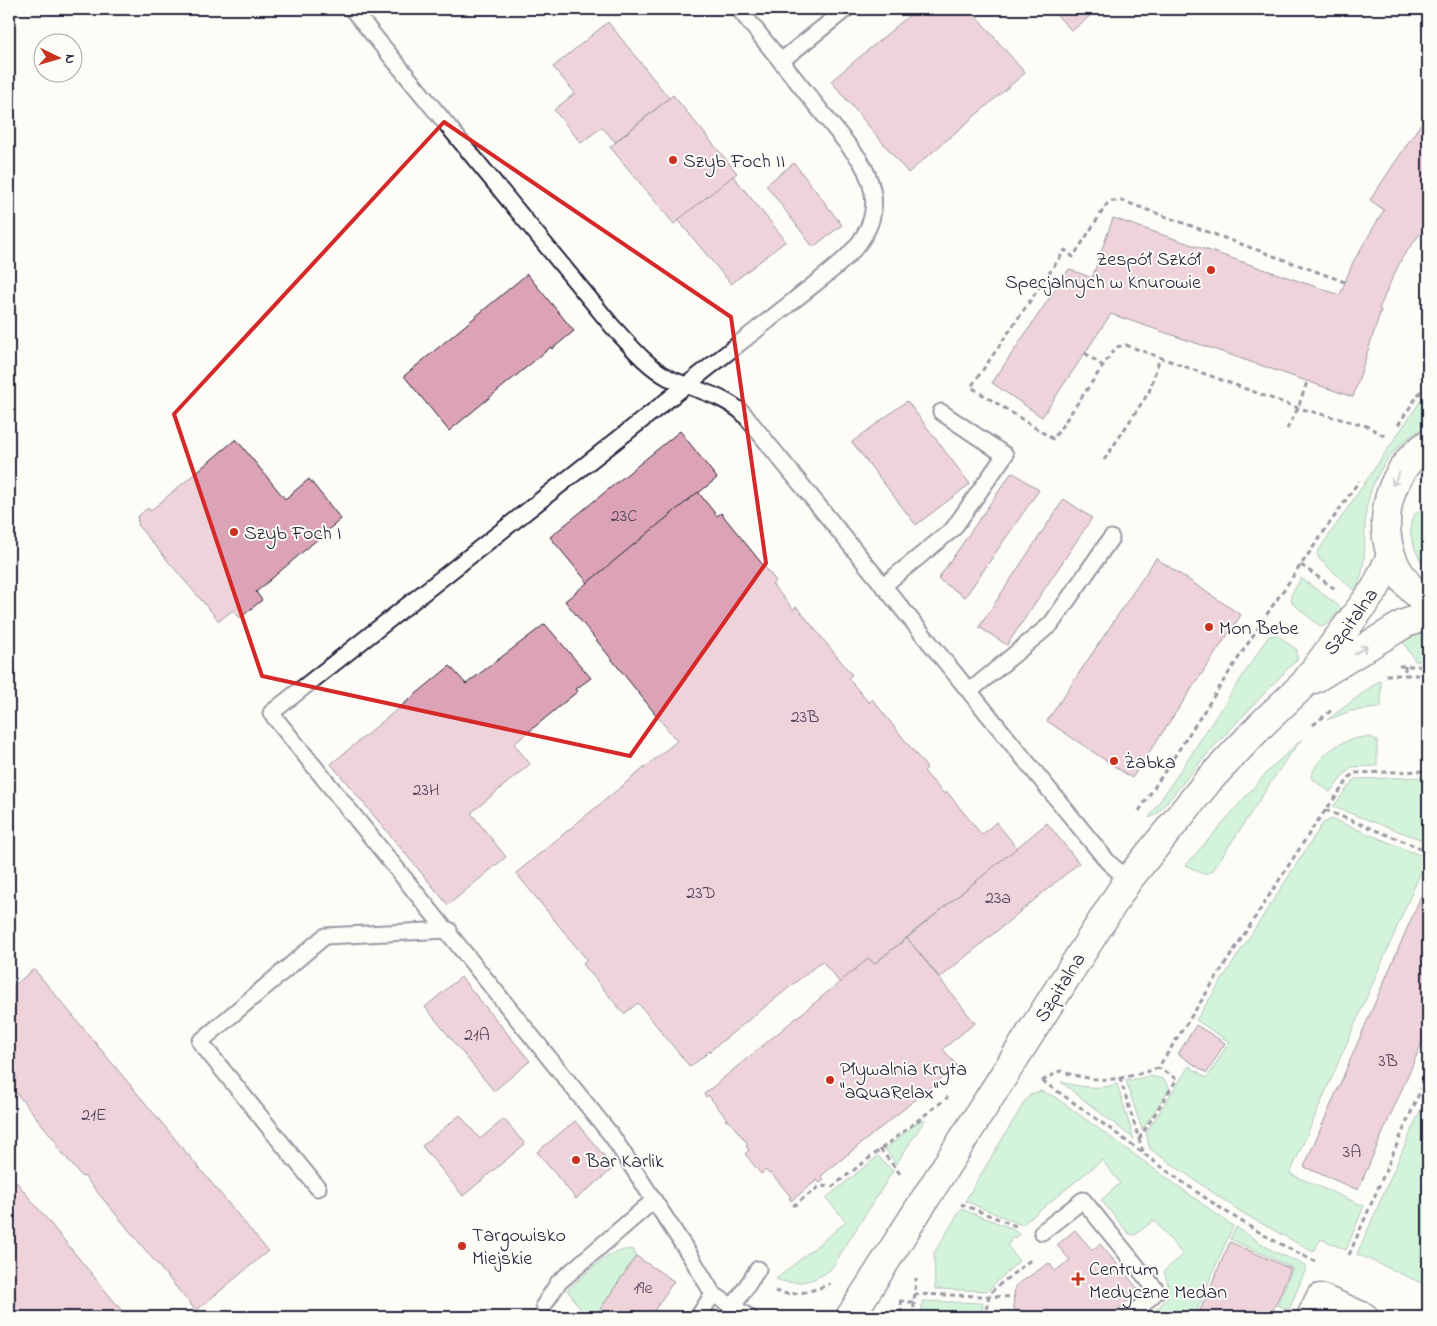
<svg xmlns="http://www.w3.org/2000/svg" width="1437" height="1326" viewBox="0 0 1437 1326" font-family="'Indie Flower',sans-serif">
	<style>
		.green { fill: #a0e8b6; stroke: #618578 }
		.building { fill: #dba3b5; stroke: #22223b }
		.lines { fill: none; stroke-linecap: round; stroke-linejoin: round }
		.lane-casing { stroke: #22223b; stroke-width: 19 }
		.street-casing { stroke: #22223b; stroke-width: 31 }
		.secondary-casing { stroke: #22223b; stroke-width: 31 }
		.path { stroke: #22223b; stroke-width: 3; stroke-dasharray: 5 4; stroke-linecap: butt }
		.lane { stroke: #fdfcf7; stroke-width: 15 }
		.street { stroke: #fdfcf7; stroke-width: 28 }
		.secondary { stroke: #fdfcf7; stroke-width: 28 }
		.oneway { stroke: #9a9aa2 }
		.marked { fill: none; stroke: #d62828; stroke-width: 4; stroke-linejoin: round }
		.poi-dot { fill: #c8321e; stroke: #fdfcf7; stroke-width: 2 }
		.labels { text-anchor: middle; stroke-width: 4; stroke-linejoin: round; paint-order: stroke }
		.number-label { font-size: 18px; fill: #50425a }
		.poi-label { font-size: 20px; fill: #22223b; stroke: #fdfcf7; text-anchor: start }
		.street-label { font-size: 20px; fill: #22223b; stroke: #fdfcf7 }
	</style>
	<rect width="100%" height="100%" fill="#fdfcf7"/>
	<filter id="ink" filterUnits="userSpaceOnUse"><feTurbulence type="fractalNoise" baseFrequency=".02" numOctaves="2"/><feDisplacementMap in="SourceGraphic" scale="10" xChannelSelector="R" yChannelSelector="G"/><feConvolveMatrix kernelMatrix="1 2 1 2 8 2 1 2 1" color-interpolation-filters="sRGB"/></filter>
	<g filter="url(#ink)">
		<g class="green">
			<path d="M1428,390V426C1391,444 1366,482 1365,524C1364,548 1367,568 1355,591L1319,559L1317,553Z"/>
			<path d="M1428,509V571C1415,557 1396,511 1428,509Z"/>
			<polygon points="1301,578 1338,605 1341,609 1326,625 1320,626 1292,603 1291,595"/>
			<polygon points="1428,632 1428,661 1415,661 1402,640"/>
			<polygon points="1277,635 1297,650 1297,659 1209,752 1157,814 1149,818 1269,636"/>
			<polygon points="1379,681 1381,682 1381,706 1379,708 1351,711 1327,720"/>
			<path d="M1371,737L1377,740V766L1351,767L1330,792L1311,778C1317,753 1346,736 1371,737Z"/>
			<polygon points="1302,739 1287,758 1212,872 1203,874 1186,865 1268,771"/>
			<polygon points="1428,777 1428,842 1333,807 1354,779"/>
			<polygon points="1332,819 1427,858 1290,1174 1364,1206 1346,1250 1321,1239 1313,1252 1241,1212 1150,1149 1146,1133 1189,1066 1207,1078 1229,1042 1196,1020 1323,823"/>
			<polygon points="1150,1076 1163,1079 1170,1088 1142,1130 1126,1081"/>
			<path d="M1061,1082C1080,1087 1098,1090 1117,1084L1134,1139Z"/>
			<polygon points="1041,1091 1055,1097 1233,1226 1194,1317 1150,1317 1167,1298 1168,1285 1164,1271 1183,1255 1154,1220 1135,1235 1129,1234 1101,1200 1120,1183 1102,1160 1022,1225 965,1201 1025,1101 1031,1094"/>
			<polygon points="1428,1093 1428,1286 1357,1254"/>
			<polygon points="925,1120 896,1164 885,1149 919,1121"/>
			<path d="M878,1156L893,1171L831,1269C817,1281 793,1287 776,1279L846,1222L826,1198Z"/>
			<polygon points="961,1209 1011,1228 1020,1235 1009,1240 1011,1242 1007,1245 1019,1261 987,1291 935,1289 934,1253"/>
			<polygon points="1236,1227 1273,1251 1307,1266 1289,1310 1277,1305 1293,1268 1230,1239"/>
			<path d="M633,1249L636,1256L595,1317H586L567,1290C586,1274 606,1250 633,1249Z"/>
			<polygon points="922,1301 983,1303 981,1317 922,1317"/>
		</g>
		<g class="building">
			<polygon points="917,9 970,9 1025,73 908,173 831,81"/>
			<polygon points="1051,9 1098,9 1072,31"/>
			<polygon points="608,22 669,98 615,142 602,127 581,143 554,110 575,93 553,67"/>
			<polygon points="673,95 737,173 674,224 610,147"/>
			<polygon points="1428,113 1428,223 1402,258 1390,283 1379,309 1381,310 1353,397 1111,314 1042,417 992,383 1069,269 1092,278 1113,218 1340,295 1353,262 1384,210 1370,200"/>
			<polygon points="794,163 842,225 813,247 766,185"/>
			<polygon points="733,176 786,241 731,284 678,220"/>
			<polygon points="527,274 574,331 552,349 551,347 449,431 404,376"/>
			<polygon points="907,401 970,484 916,525 852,442"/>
			<polygon points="680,431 717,478 588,583 550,537"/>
			<polygon points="236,439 285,499 309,479 341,519 256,592 262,600 240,618 233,610 219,621 139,527 137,517 148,508 150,511"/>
			<polygon points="1012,472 1039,490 965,597 938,579"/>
			<polygon points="698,492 717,516 721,513 776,581 772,584 793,609 797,607 852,675 848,678 869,703 872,699 927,768 924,771 944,794 947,792 982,835 996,822 1017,848 874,964 869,958 840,983 822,961 690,1067 638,1003 624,1014 583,964 587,960 516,873 677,741 565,601"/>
			<polygon points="1064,499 1092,518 1007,645 979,627"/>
			<polygon points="1156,558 1241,615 1132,778 1047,721"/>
			<polygon points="545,624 591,678 576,689 578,691 514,744 530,764 471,813 506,857 448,905 331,764 450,666 466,684"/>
			<polygon points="1047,823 1079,863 940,978 907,938"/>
			<polygon points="1428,880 1428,1029 1358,1190 1304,1167"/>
			<polygon points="907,938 975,1023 943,1049 957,1066 821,1176 824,1180 820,1183 817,1180 791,1201 789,1198 791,1197 771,1173 769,1174 766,1170 761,1174 745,1154 749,1150 746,1146 748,1144 730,1122 725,1120 727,1119 708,1095 706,1097 704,1094 869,958 874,964"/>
			<polygon points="34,969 268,1251 196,1311 84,1176 82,1177 56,1145 58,1144 9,1084 9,990"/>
			<polygon points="461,977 530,1061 494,1091 425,1007"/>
			<polygon points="1196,1025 1225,1043 1207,1073 1178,1054"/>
			<polygon points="460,1115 480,1139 504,1119 525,1144 463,1196 422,1146"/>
			<polygon points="575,1121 614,1168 576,1199 537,1152"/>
			<polygon points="9,1173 127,1317 9,1317"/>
			<polygon points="1075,1230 1092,1250 1100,1244 1140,1291 1109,1317 1022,1317 1013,1307 1015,1286 1049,1263 1055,1271 1070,1260 1057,1245"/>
			<polygon points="1230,1242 1291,1269 1270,1317 1197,1317"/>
			<polygon points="636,1256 674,1281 650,1317 595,1317"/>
		</g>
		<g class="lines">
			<g class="lane-casing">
				<g id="lane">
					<path d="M352,9L612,326C629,344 646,366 669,378C694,390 721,394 743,413L1108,862L1128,880"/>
					<path d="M739,9L860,160C901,229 841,262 793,301L271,713L612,1136L691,1257L713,1294L749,1317"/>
					<polyline points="781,61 846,9"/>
					<polyline points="883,586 953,529 1005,455 941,412"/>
					<polyline points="970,691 1051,624 1111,538"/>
					<polyline points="318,1188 200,1042 325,936 449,930"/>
					<polyline points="1042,1232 1083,1200 1157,1291 1130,1317"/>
					<polyline points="544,1305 558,1283 653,1201"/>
					<polyline points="733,1307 758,1269"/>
					<polyline points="698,1317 713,1294"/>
				</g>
			</g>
			<g class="street-casing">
				<polyline id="street" points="1311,1317 1320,1298 1364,1317"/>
			</g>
			<g class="secondary-casing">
				<g id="secondary">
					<path d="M1428,444C1373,480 1371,566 1428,602"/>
					<polyline points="1314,679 1404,624 1428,615"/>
					<polyline points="850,1317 1128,880 1209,780 1262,724 1304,684 1375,589 1391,556"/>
				</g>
			</g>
			<g class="path">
				<polyline points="1345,282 1123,201 1112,201 1107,204 1073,257 1065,250 971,387 1053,439 1116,347 1126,345 1298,408 1367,426 1386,437"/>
				<polyline points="1085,353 1103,366"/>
				<polyline points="1398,425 1428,380"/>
				<polyline points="1287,429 1298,408 1307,382"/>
				<polyline points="1104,460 1149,392 1160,357"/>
				<polyline points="1301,565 1335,589"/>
				<polyline points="1399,666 1428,666"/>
				<polyline points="1405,666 1405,675 1428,675"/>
				<polyline points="1386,675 1405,675"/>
				<polyline points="1313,725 1333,709"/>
				<polyline points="1325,810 1428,851"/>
				<polyline points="1139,811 1271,608 1359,481"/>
				<polyline points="1120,1078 1143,1152"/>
				<path d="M1042,1081L1060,1071C1102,1084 1117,1081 1158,1068L1314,826L1353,773L1428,771"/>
				<path d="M1042,1081C1133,1141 1215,1216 1315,1261"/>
				<polyline points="1139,1139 1177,1079 1158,1068"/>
				<polyline points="880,1149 901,1175"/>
				<polyline points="961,1204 1016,1226"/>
				<polyline points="793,1206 820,1186 832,1187 948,1097"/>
				<polyline points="1349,1255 1428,1073"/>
				<path d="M775,1291C793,1298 814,1290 830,1284"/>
				<polyline points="914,1294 1014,1297"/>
				<polyline points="901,1300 901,1317"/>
				<polyline points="899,1301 913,1302"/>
				<polyline points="913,1317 916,1278"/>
				<polyline points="987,1317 985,1315 989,1296 994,1289 1033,1258"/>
			</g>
			<use href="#lane" class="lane"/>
			<use href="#street" class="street"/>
			<use href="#secondary" class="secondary"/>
		</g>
		<defs><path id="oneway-shaft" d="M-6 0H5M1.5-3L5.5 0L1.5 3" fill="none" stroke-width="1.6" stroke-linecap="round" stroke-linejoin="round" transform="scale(1.25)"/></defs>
		<g class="oneway">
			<use href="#oneway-shaft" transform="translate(1396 479) rotate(118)"/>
			<use href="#oneway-shaft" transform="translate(1361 650) rotate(-32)"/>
		</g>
	</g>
	<path d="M0 0H1437V1326H0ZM444,122L731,317L766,563L630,756L262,676L174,414Z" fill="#fdfcf7" fill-opacity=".55" fill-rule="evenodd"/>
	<path class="marked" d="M444,122L731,317L766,563L630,756L262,676L174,414Z"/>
	<g class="poi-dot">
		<circle cx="673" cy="160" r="5"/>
		<circle cx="1211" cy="270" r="5"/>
		<circle cx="234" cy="532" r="5"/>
		<circle cx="1209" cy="627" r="5"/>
		<circle cx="1114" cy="761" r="5"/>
		<circle cx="830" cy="1080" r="5"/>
		<circle cx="576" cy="1160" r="5"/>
		<circle cx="462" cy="1246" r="5"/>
		<path d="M1075.5 1271.5h5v5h5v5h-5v5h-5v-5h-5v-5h5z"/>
	</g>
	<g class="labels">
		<g class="number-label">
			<text x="624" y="521">23C</text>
			<text x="805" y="722">23B</text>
			<text x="426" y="795">23H</text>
			<text x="701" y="898">23D</text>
			<text x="998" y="903">23a</text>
			<text x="477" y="1040">21A</text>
			<text x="1388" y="1066">3B</text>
			<text x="94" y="1120">21E</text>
			<text x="1352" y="1157">3A</text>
			<text x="643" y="1293">19e</text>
		</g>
		<g class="poi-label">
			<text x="683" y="167">Szyb Foch II</text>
			<text x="1201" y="265" text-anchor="end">Zespół Szkół<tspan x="1201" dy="23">Specjalnych w Knurowie</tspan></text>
			<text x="244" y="539">Szyb Foch I</text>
			<text x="1219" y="634">Mon Bebe</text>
			<text x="1124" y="768">Żabka</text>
			<text x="840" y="1075">Pływalnia Kryta<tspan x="840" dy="23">"aQuaRelax"</tspan></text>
			<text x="586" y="1167">Bar Karlik</text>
			<text x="472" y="1241">Targowisko<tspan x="472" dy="23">Miejskie</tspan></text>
			<text x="1089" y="1275">Centrum<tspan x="1089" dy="23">Medyczne Medan</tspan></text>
		</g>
		<g class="street-label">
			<text transform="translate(1350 621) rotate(-54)" y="7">Szpitalna</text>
			<text transform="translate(1059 987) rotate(-58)" y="7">Szpitalna</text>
		</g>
	</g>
	<rect width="1437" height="1326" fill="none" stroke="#fdfcf7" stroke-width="30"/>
	<rect x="15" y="15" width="1407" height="1296" fill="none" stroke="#22223b" stroke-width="2" filter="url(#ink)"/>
	<g transform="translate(58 58) rotate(95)"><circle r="24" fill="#fdfcf7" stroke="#a5a5ac"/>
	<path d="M0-4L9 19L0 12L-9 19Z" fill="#c8321e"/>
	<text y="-8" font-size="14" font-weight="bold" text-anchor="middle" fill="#22223b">N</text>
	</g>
</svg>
